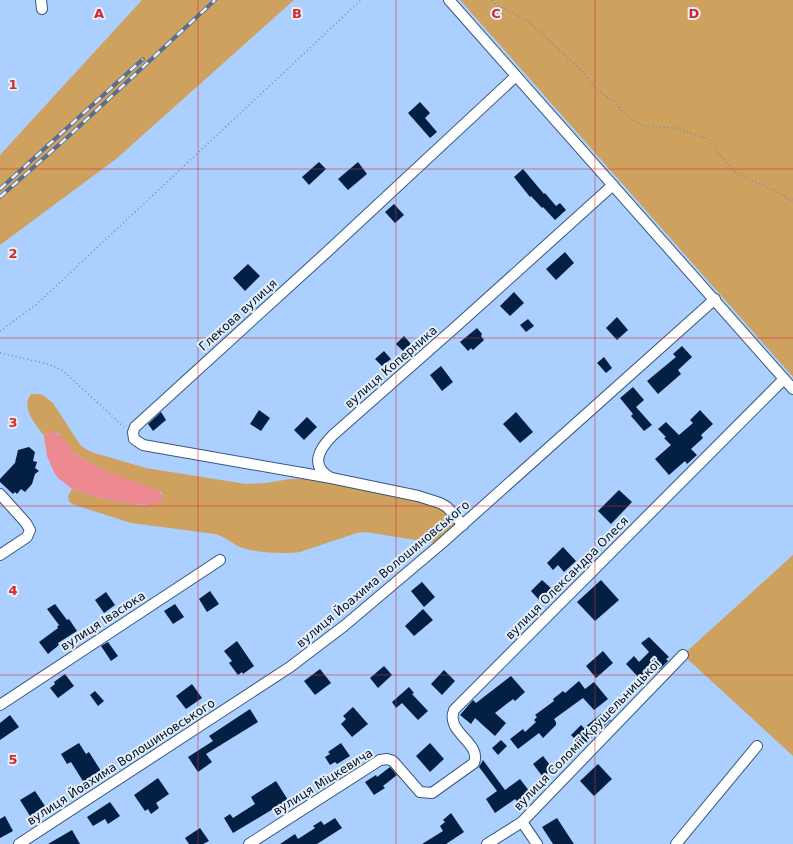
<svg xmlns="http://www.w3.org/2000/svg" width="793" height="844" viewBox="0 0 793 844" font-family="'DejaVu Sans',sans-serif">
	<style>
		.green { fill: #cfa15f }
		.water { fill: #ed8991 }
		.building { fill: #032044 }
		.lines { fill: none; stroke-linecap: round; stroke-linejoin: round }
		.minor-casing { stroke: #37577f; stroke-width: 12 }
		.path { stroke: #708baf; stroke-width: 1.5; stroke-dasharray: 1 3; stroke-linecap: butt }
		.minor { stroke: #fff; stroke-width: 10 }
		.rail-casing { stroke: #576e8e; stroke-width: 4 }
		.rail { stroke: #e3eefc; stroke-width: 2.5; stroke-dasharray: 8; stroke-linecap: butt }
		.grid { fill: none; stroke: #d62828; stroke-width: 1; stroke-opacity: 0.55 }
		.labels { text-anchor: middle; stroke-width: 4; stroke-linejoin: round; paint-order: stroke }
		.street-label { font-size: 12px; fill: #040f1f; stroke: #e3eefc }
		.grid-label { font-size: 13px; text-anchor: middle; font-weight: bold; fill: #d62828; stroke: #e3eefc; stroke-width: 4; stroke-linejoin: round; paint-order: stroke }
	</style>
	<rect width="100%" height="100%" fill="#abcffe"/>
	<g class="green">
		<polygon points="142,0 294,0 116,159 0,245 0,155"/>
		<polygon points="460,0 793,0 793,377"/>
		<path d="M31,394H38L43,395L53,403L81,446L91,452L146,468L246,484L266,483L290,479L331,478L426,498L463,525L441,544L365,532L357,533L300,552C287,554 256,553 243,548C233,545 226,537 215,534L131,523L72,504L69,501L68,496L72,489L96,497L134,504L145,505L162,500L163,496L161,492C134,482 96,470 74,452C67,448 63,440 58,433H46L44,436C36,424 20,408 31,394Z"/>
		<polygon points="793,555 793,756 683,655"/>
	</g>
	<path class="water" d="M49,431C62,432 69,449 79,456C102,472 132,480 158,490L163,496L162,500L155,505L134,504L96,497L72,489L57,477L54,472L47,456L44,436Z"/>
	<g class="building">
		<polygon points="420,102 430,113 425,118 437,132 430,138 408,113"/>
		<polygon points="319,162 326,169 309,185 302,177"/>
		<polygon points="358,162 367,174 348,190 338,179"/>
		<polygon points="523,169 544,194 545,193 556,206 560,203 566,210 555,220 543,207 542,208 531,196 530,197 514,177"/>
		<polygon points="394,204 404,215 395,223 385,212"/>
		<polygon points="565,252 574,263 556,280 546,269"/>
		<polygon points="248,264 260,276 245,291 233,278"/>
		<polygon points="514,292 524,303 510,316 500,306"/>
		<polygon points="617,317 628,330 617,340 606,328"/>
		<polygon points="528,319 534,326 526,332 520,325"/>
		<polygon points="477,328 482,334 481,336 484,340 473,350 471,348 468,351 460,342"/>
		<polygon points="404,336 411,344 403,351 396,344"/>
		<polygon points="682,346 692,357 678,370 681,374 658,394 647,381 676,357 673,354"/>
		<polygon points="384,351 391,359 382,366 375,359"/>
		<polygon points="604,357 612,368 606,373 597,363"/>
		<polygon points="441,366 453,382 442,391 430,375"/>
		<polygon points="633,387 644,400 636,407 652,425 644,431 631,416 633,414 620,398"/>
		<polygon points="259,410 270,418 261,431 250,424"/>
		<polygon points="700,410 713,424 701,435 703,438 691,449 697,455 687,464 685,461 669,475 655,459 671,445 664,438 666,437 658,429 666,422 679,435 693,423 690,420"/>
		<polygon points="161,412 166,420 153,431 148,424"/>
		<polygon points="516,412 533,432 520,443 503,424"/>
		<polygon points="307,417 317,427 304,440 294,430"/>
		<polygon points="29,447 35,452 33,461 37,462 35,468 39,471 35,474 32,484 25,492 21,489 17,494 15,492 13,494 0,482 0,479 15,463 18,450"/>
		<polygon points="619,490 632,502 611,524 598,511"/>
		<polygon points="563,547 576,561 564,572 558,565 553,570 547,563"/>
		<polygon points="542,580 553,590 541,602 531,591"/>
		<polygon points="601,580 619,600 595,621 577,602"/>
		<polygon points="422,582 435,597 424,607 411,591"/>
		<polygon points="210,591 219,604 207,612 199,599"/>
		<polygon points="106,592 115,605 104,613 95,600"/>
		<polygon points="55,604 67,620 69,619 77,631 58,643 59,645 48,654 39,642 58,628 57,627 59,625 47,609"/>
		<polygon points="175,604 184,617 173,624 164,611"/>
		<polygon points="423,609 433,620 414,636 405,626"/>
		<polygon points="649,637 669,657 666,659 668,661 660,669 658,667 655,670 653,668 641,680 626,664 634,656 639,662 649,652 641,643"/>
		<polygon points="237,641 254,666 243,674 242,672 238,675 229,663 232,661 224,651"/>
		<polygon points="108,642 118,656 111,661 101,646"/>
		<polygon points="603,651 613,663 596,678 586,666"/>
		<polygon points="384,666 392,675 378,688 370,678"/>
		<polygon points="320,669 331,683 315,695 304,681"/>
		<polygon points="444,670 455,681 442,695 431,684"/>
		<polygon points="65,674 74,686 58,698 50,688 55,684 54,682"/>
		<polygon points="511,676 525,692 515,701 513,699 495,713 506,723 495,736 475,718 471,724 460,715 473,700 476,703"/>
		<polygon points="579,681 585,689 594,682 608,699 594,710 583,698 554,719 556,722 556,725 543,738 539,733 518,749 510,739 523,729 525,732 536,722 534,720 537,717 535,715 554,701 553,699 563,691 565,693"/>
		<polygon points="192,684 202,698 186,709 176,696"/>
		<polygon points="409,687 414,693 412,694 428,711 418,720 402,703 396,708 392,702"/>
		<polygon points="95,691 104,701 98,706 90,695"/>
		<polygon points="353,707 368,724 352,737 341,724 346,719 343,716"/>
		<polygon points="250,709 258,722 206,754 212,762 198,772 188,757 213,741 209,736"/>
		<polygon points="602,713 611,720 582,746 571,735 581,725 584,728"/>
		<polygon points="10,715 19,727 0,740 0,723"/>
		<polygon points="501,740 507,746 498,755 492,748"/>
		<polygon points="79,743 86,754 89,752 101,771 95,775 97,779 86,786 71,762 67,764 61,754"/>
		<polygon points="341,743 350,756 337,764 335,762 330,765 325,757 330,754 328,752"/>
		<polygon points="430,743 444,759 430,772 416,756"/>
		<polygon points="543,756 553,769 543,777 533,764"/>
		<polygon points="483,760 505,790 520,779 530,792 518,802 515,799 495,813 486,799 497,791 479,767"/>
		<polygon points="598,764 612,779 594,796 580,781"/>
		<polygon points="390,767 397,775 383,786 385,788 374,795 365,782 376,775 377,777"/>
		<polygon points="158,778 169,794 156,803 159,808 151,814 148,809 145,811 134,795"/>
		<polygon points="276,781 288,800 233,833 224,818 230,814 233,818 255,804 251,797"/>
		<polygon points="35,791 45,806 30,816 20,800"/>
		<polygon points="110,802 120,816 108,824 105,819 93,826 87,817"/>
		<polygon points="451,813 464,832 446,844 422,844 443,831 440,826 445,822 443,820"/>
		<polygon points="5,816 13,831 0,838 0,819"/>
		<polygon points="335,818 342,828 317,844 280,844 295,834 298,839 315,828 313,826 321,821 324,825"/>
		<polygon points="557,818 570,838 574,844 553,844 542,827"/>
		<polygon points="200,828 209,841 203,844 189,844 185,838"/>
		<polygon points="72,830 80,844 48,844"/>
	</g>
	<g class="lines">
		<g class="minor-casing">
			<g id="minor">
				<polyline points="41,0 42,9"/>
				<polyline points="449,0 793,389"/>
				<polyline points="331,478 143,445 134,439 133,432 135,427 328,251 516,76"/>
				<polyline points="0,494 26,523 30,530 27,537 0,555"/>
				<path d="M463,525L447,507L440,503L418,496L331,478C309,466 319,449 333,435L460,323L613,185"/>
				<polyline points="0,705 220,560"/>
				<polyline points="522,822 537,844"/>
				<polyline points="19,844 290,667 344,626 441,544 715,299"/>
				<path d="M249,844L380,760L387,759L393,761L420,792L432,793L474,763C482,742 445,733 454,710L784,379"/>
				<polyline points="487,844 522,822 683,655"/>
				<polyline points="676,844 757,746"/>
			</g>
		</g>
		<g class="path">
			<polyline points="492,0 496,5 527,20 582,71 596,89 617,104 624,114 643,126 675,128 709,139 719,154 739,175 774,190 793,201"/>
			<polyline points="0,331 37,304 361,0"/>
			<polyline points="0,353 48,364 62,370 124,427"/>
		</g>
		<use href="#minor" class="minor"/>
		<g class="rail-casing">
			<g id="rail">
				<polyline points="0,189 143,59"/>
				<polyline points="0,197 71,134 215,0"/>
			</g>
		</g>
		<use href="#rail" class="rail"/>
	</g>
	<path class="grid" d="M198,0V844M396,0V844M595,0V844M0,169H793M0,338H793M0,506H793M0,675H793"/>
	<g class="labels">
		<g class="street-label">
			<text transform="translate(238 315) rotate(-42)" y="4">Глекова вулиця</text>
			<text transform="translate(391 367) rotate(-41)" y="4">вулиця Коперника</text>
			<text transform="translate(383 574) rotate(-40)" y="4">вулиця Йоахима Волошиновського</text>
			<text transform="translate(567 578) rotate(-45)" y="4">вулиця Олександра Олеся</text>
			<text transform="translate(103 621) rotate(-33)" y="4">вулиця Івасюка</text>
			<text transform="translate(587 735) rotate(-46)" y="4">вулиця Соломії Крушельницької</text>
			<text transform="translate(121 762) rotate(-33)" y="4">вулиця Йоахима Волошиновського</text>
			<text transform="translate(323 782) rotate(-32)" y="4">вулиця Міцкевича</text>
		</g>
	</g>
	<g class="grid-label">
		<text x="99" y="18">A</text>
		<text x="297" y="18">B</text>
		<text x="496" y="18">C</text>
		<text x="694" y="18">D</text>
		<text x="13" y="89">1</text>
		<text x="13" y="258">2</text>
		<text x="13" y="427">3</text>
		<text x="13" y="595">4</text>
		<text x="13" y="764">5</text>
	</g>
</svg>
